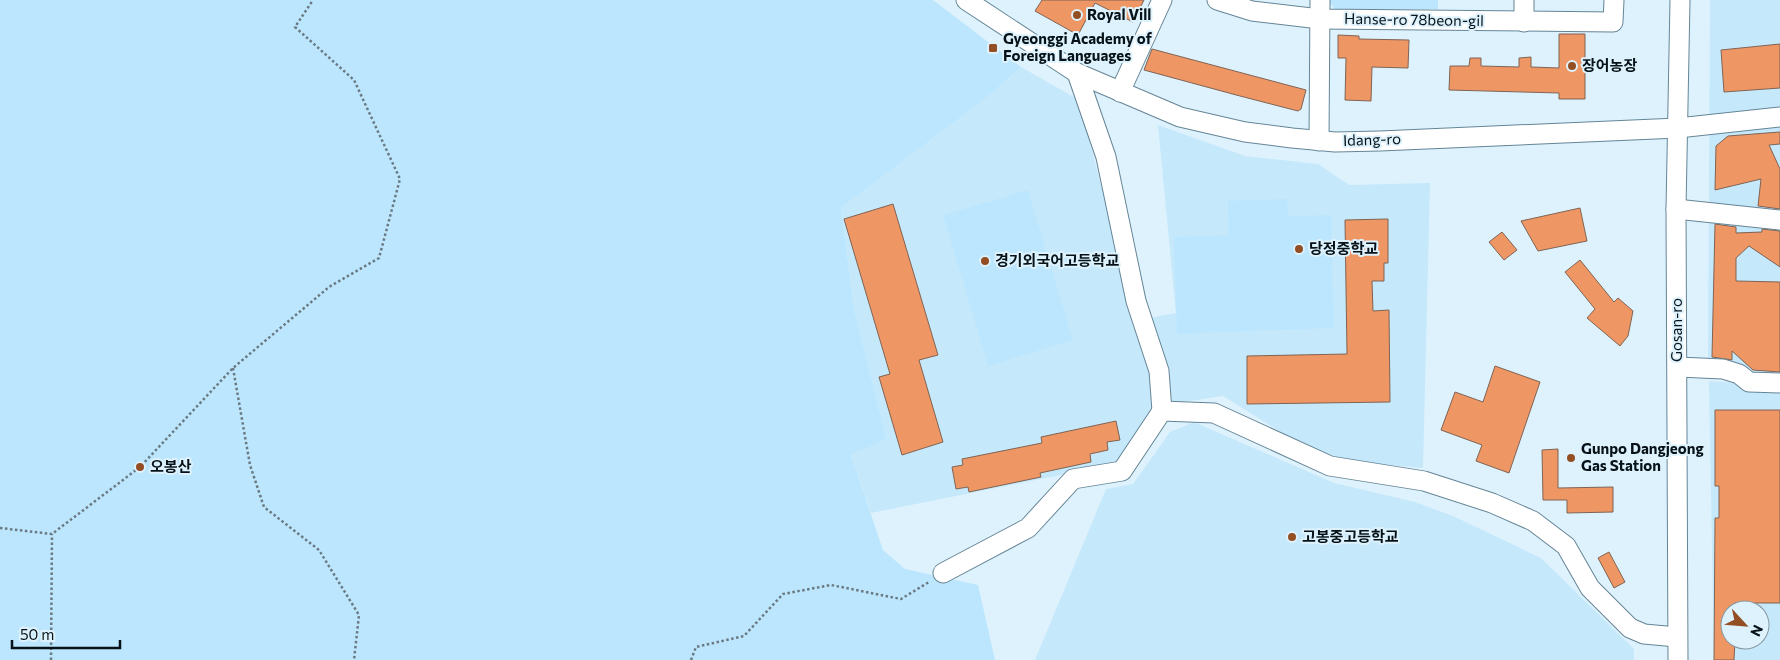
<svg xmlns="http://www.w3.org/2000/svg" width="1780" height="660" viewBox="0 0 1780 660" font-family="Commissioner,'Noto Sans KR',sans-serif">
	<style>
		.built { fill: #c6e8fb; fill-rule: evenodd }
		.green { fill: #bce6fd }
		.building { fill: #ee9765; stroke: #806353 }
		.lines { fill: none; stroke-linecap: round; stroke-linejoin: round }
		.minor-casing { stroke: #658596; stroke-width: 21 }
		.path { stroke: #6a7a82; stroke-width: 2.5; stroke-dasharray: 2.5 2.5; stroke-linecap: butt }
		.minor { stroke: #fff; stroke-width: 19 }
		.poi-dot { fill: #934e24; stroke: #ddf2fd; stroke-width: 2 }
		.labels { text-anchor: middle; stroke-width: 4; stroke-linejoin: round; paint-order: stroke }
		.poi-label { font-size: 15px; font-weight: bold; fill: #061218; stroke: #ddf2fd; text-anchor: start }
		.street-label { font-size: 15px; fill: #061218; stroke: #ddf2fd }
	</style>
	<rect width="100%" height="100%" fill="#ddf2fd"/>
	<g class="built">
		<polygon points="1710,0 1780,0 1780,376 1708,373"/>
		<polygon points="1021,67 1079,100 1149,371 1153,415 1115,464 871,513 851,455 855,315 841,208 985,99"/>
		<polygon points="1158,125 1245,156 1318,164 1349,185 1430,183 1423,468 1349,461 1300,444 1223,396 1169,404 1150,318 1176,313"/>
		<path d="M1709,381L1780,386V660H1714ZM1730,610H1760V640H1730Z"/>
		<polygon points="1194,422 1334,483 1415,502 1453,516 1541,558 1634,649 1634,660 1035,660 1106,489 1133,484 1170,432"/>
	</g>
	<g class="green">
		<polygon points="0,0 933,0 1021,67 985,99 841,208 855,315 886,439 851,455 883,550 905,569 978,585 995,660 0,660"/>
		<polygon points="1327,0 1438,0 1438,9 1336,10"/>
		<polygon points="1028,190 1073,340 988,366 943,215"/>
		<polygon points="1287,199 1288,216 1331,215 1334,328 1177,334 1174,237 1229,235 1228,201"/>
	</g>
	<g class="building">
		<polygon points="1042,0 1144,0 1133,22 1095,3 1078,35 1035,11"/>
		<polygon points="1559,34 1585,34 1585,99 1559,99 1559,93 1449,90 1450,66 1469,66 1470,58 1481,58 1481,66 1519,67 1519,58 1531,57 1531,67 1559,68"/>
		<polygon points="1338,35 1359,36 1359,39 1409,40 1408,68 1372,67 1371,101 1345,100 1346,58 1338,58"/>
		<polygon points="1780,44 1780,88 1724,92 1721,50"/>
		<polygon points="1152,49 1306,90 1301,109 1298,111 1240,96 1144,70"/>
		<polygon points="1780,132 1780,144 1769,145 1780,169 1780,209 1758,206 1761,179 1715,190 1716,146 1728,136"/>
		<polygon points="893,204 938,355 919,360 943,442 902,455 879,377 890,374 844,219"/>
		<polygon points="1580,208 1587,241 1538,251 1521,221"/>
		<polygon points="1388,219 1388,263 1384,263 1384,281 1372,281 1373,311 1389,310 1390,402 1247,404 1247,356 1347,354 1345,220"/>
		<polygon points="1715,224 1736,227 1736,233 1762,232 1762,229 1780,231 1780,267 1749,246 1736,258 1736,281 1780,282 1780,372 1753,370 1732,351 1732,360 1712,357"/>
		<polygon points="1502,232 1517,250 1504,260 1489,242"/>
		<polygon points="1580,260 1614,302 1618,298 1633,311 1628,336 1620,346 1587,318 1595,309 1565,272"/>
		<polygon points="1495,366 1540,382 1509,473 1476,461 1482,445 1441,430 1455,392 1483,402"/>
		<polygon points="1715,410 1780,410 1780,603 1735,603 1735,610 1730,610 1730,640 1735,640 1734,660 1714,660 1715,518 1719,518 1719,486 1715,486"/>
		<polygon points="1116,421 1120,440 1107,442 1108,450 1090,454 1091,462 1040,473 1041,477 969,492 968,487 956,489 952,467 963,465 962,459 1042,443 1041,437"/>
		<polygon points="1558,449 1558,488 1613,487 1613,512 1567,513 1567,500 1543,500 1542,450"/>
		<polygon points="1609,552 1625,582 1614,588 1598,558"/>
	</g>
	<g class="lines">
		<g class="minor-casing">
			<g id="minor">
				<polyline points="966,0 1077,73 1180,117 1245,132 1292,138 1335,142 1380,141 1678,128 1780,117"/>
				<polyline points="1217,0 1252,11 1320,19 1613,22 1614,0"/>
				<polyline points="1524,0 1524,22"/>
				<polyline points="1077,73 1106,157 1136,301 1159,371 1162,411"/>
				<polyline points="1120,92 1162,0"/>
				<polyline points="1319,141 1320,0"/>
				<polyline points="1676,209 1780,220"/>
				<polyline points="1678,367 1723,369 1739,374 1749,382 1780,383"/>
				<polyline points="943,573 1028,528 1073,479 1122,471 1162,411 1214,413 1330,466 1424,481 1492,503 1533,521 1566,546 1590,588 1630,628 1644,634 1677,637"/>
				<polyline points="1678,660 1676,209 1680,0"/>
			</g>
		</g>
		<g class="path">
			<polyline points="233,368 250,465 264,507 319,550 359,615 354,660"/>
			<polyline points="0,528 52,534 140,467 233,368 329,287 379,258 400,179 354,80 295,27 313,0"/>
			<polyline points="51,660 52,534"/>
			<polyline points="691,660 696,647 744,636 783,594 831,585 901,599 929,582"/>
		</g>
		<use href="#minor" class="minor"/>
	</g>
	<g class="poi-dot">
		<circle cx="1077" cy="15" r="5"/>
		<rect x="988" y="43" width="10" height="10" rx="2.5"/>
		<circle cx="1572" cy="66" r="5"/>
		<circle cx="1299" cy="249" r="5"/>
		<circle cx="985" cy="261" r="5"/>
		<circle cx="1571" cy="458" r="5"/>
		<circle cx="140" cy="467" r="5"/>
		<circle cx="1292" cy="537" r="5"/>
	</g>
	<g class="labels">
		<g class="poi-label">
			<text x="1087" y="20">Royal Vill</text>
			<text x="1003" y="44">Gyeonggi Academy of<tspan x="1003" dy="17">Foreign Languages</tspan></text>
			<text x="1582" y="71">장어농장</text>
			<text x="1309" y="254">당정중학교</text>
			<text x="995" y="266">경기외국어고등학교</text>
			<text x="1581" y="454">Gunpo Dangjeong<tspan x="1581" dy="17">Gas Station</tspan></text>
			<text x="150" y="472">오봉산</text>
			<text x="1302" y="542">고봉중고등학교</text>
		</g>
		<g class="street-label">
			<text transform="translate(1414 20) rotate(1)" y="5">Hanse-ro 78beon-gil</text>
			<text transform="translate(1372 140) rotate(-2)" y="5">Idang-ro</text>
			<text transform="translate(1677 330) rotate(-90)" y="5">Gosan-ro</text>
		</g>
	</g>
	<g transform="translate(1745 625) rotate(116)"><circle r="24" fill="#ddf2fd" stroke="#8798a1"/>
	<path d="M0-4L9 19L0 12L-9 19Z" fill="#934e24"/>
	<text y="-8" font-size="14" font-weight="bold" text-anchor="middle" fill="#061218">N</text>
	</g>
	<path d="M12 640v8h108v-8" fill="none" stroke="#061218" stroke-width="2.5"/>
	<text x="20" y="640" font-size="15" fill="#061218" stroke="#ddf2fd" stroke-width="4" paint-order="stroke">50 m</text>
</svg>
